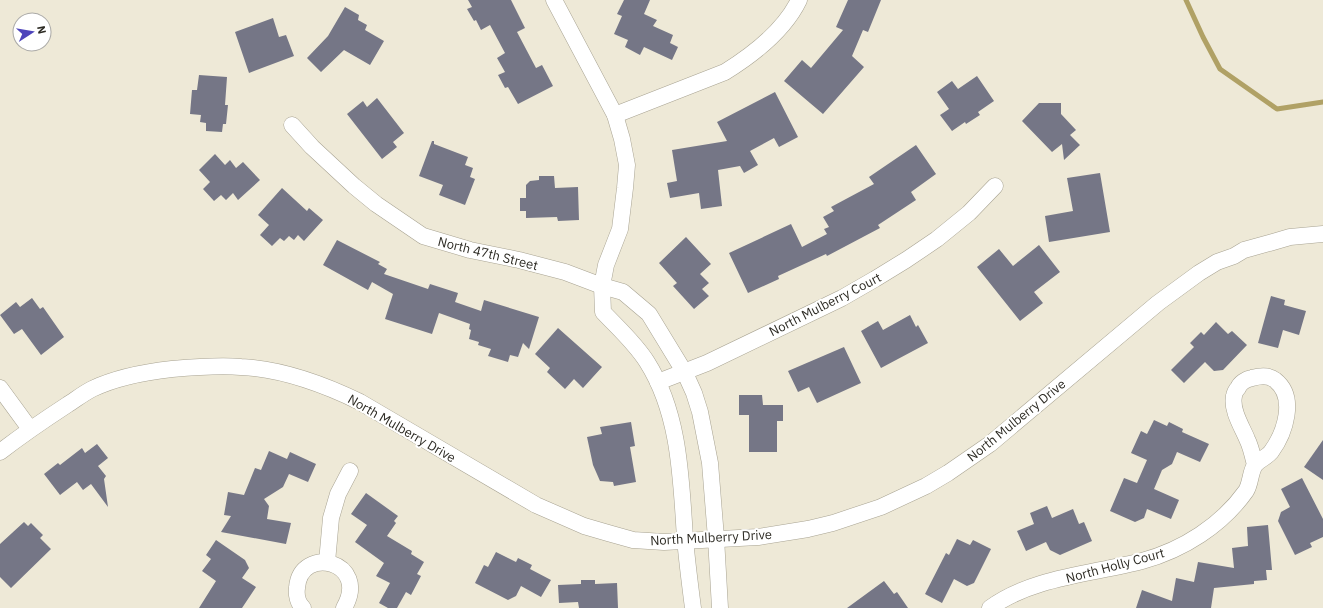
<svg xmlns="http://www.w3.org/2000/svg" width="1323" height="608" viewBox="0 0 1323 608" font-family="'IBM Plex Sans',sans-serif">
	<style>
		.lines { fill: none; stroke-linecap: round; stroke-linejoin: round }
		.stream { stroke: #b0a165; stroke-width: 5 }
		.building { fill: #757686 }
		.minor-casing { stroke: #a8a392; stroke-width: 17 }
		.minor { stroke: #fff; stroke-width: 16 }
		.labels { text-anchor: middle; stroke-width: 4; stroke-linejoin: round; paint-order: stroke }
		.street-label { font-size: 13px; fill: #2d2b24; stroke: #fff }
	</style>
	<rect width="100%" height="100%" fill="#eee9d7"/>
	<g class="lines">
		<polyline class="stream" points="1186,0 1203,37 1220,69 1277,109 1323,102"/>
	</g>
	<g class="building">
		<polygon points="468,0 511,0 525,28 517,32 536,68 542,65 553,86 518,104 508,87 505,88 498,75 505,72 497,58 505,53 490,25 481,30 476,20 474,21 467,9 472,7"/>
		<polygon points="624,0 650,0 644,14 657,20 653,26 673,35 670,43 678,47 672,60 644,47 640,55 625,47 628,40 614,34 622,16 617,14"/>
		<polygon points="848,0 881,0 868,32 863,30 852,56 864,67 823,114 784,81 802,60 811,68 843,30 836,27"/>
		<polygon points="345,7 359,15 358,20 367,25 365,30 384,41 370,65 344,50 321,72 307,58 328,36"/>
		<polygon points="273,18 279,37 286,35 294,56 249,73 235,32"/>
		<polygon points="199,75 227,77 225,105 228,105 226,124 223,124 222,132 206,131 206,123 200,122 201,115 190,114 192,90 197,90"/>
		<polygon points="977,76 994,101 978,112 980,115 966,124 965,122 952,131 940,115 949,109 937,92 952,81 958,89"/>
		<polygon points="775,92 798,137 779,147 774,138 750,151 758,165 744,173 740,166 718,170 722,206 701,209 699,193 670,198 667,183 677,181 672,150 727,141 717,122"/>
		<polygon points="377,98 404,133 393,142 397,147 382,159 347,114 363,101 367,107"/>
		<polygon points="1039,103 1061,103 1061,114 1076,130 1070,135 1080,145 1064,160 1062,144 1052,152 1022,121"/>
		<polygon points="432,141 434,141 434,144 468,157 465,165 473,168 470,177 475,179 465,205 439,195 443,185 419,176"/>
		<polygon points="916,145 936,174 911,192 916,200 878,225 880,228 827,256 826,254 778,276 779,279 748,293 729,253 791,224 802,247 827,234 824,229 829,227 823,217 834,211 831,207 874,184 869,177"/>
		<polygon points="215,154 225,165 230,160 236,168 243,162 260,180 238,200 233,193 226,200 221,195 214,201 203,189 210,182 199,170"/>
		<polygon points="1100,173 1110,232 1049,242 1045,216 1073,211 1067,178"/>
		<polygon points="539,176 554,176 555,188 578,187 579,220 558,221 557,217 526,218 526,211 520,211 520,198 526,198 526,185 530,181 539,180"/>
		<polygon points="282,188 307,211 309,208 323,220 304,241 298,235 294,240 289,236 284,241 280,238 272,246 260,235 269,225 258,215"/>
		<polygon points="686,237 711,264 700,274 709,283 702,289 709,296 694,309 673,286 677,283 659,263"/>
		<polygon points="337,240 380,262 378,264 387,269 384,274 428,289 430,284 458,293 455,302 481,311 484,300 539,317 529,349 523,343 518,357 510,355 508,362 488,356 491,349 478,345 479,342 469,339 471,330 469,329 470,324 439,313 432,334 385,319 393,294 372,282 368,290 323,265"/>
		<polygon points="1039,245 1060,272 1034,292 1043,303 1020,321 977,267 999,249 1013,266"/>
		<polygon points="1271,296 1285,300 1284,305 1306,311 1299,335 1283,330 1278,348 1258,343"/>
		<polygon points="32,298 40,309 43,307 64,337 41,355 22,329 14,334 0,315 16,302 20,307"/>
		<polygon points="910,315 916,327 918,325 928,343 881,368 861,331 878,321 883,330"/>
		<polygon points="1216,322 1228,334 1232,331 1247,345 1223,370 1214,371 1205,362 1184,383 1171,370 1194,347 1190,343 1201,332 1204,335"/>
		<polygon points="558,328 602,367 583,388 574,379 565,389 547,372 550,368 535,354"/>
		<polygon points="844,347 861,383 817,403 809,387 798,392 788,371"/>
		<polygon points="739,395 762,395 763,405 783,405 783,421 777,421 777,452 749,452 749,415 739,415"/>
		<polygon points="1154,420 1167,426 1169,422 1183,429 1182,432 1209,444 1200,462 1177,452 1172,464 1162,470 1154,489 1179,500 1171,519 1147,509 1144,518 1135,522 1110,511 1124,478 1137,483 1147,460 1131,453 1141,431 1147,434"/>
		<polygon points="631,422 635,446 630,447 636,482 614,486 613,482 600,481 593,465 587,437 602,434 600,427"/>
		<polygon points="1323,440 1323,480 1304,467"/>
		<polygon points="97,444 108,458 98,466 106,476 104,479 108,507 91,484 83,490 77,482 60,495 44,474 58,463 60,465 82,448 85,453"/>
		<polygon points="269,451 287,459 290,452 316,464 308,482 289,474 283,487 264,499 269,506 267,519 291,523 286,544 221,532 231,516 224,515 228,492 244,495 255,468 261,470"/>
		<polygon points="1302,478 1323,519 1323,537 1310,543 1312,547 1295,555 1278,521 1281,512 1290,507 1281,489"/>
		<polygon points="366,493 398,516 394,521 396,523 387,536 412,551 411,554 424,562 417,574 421,576 411,595 406,592 397,608 388,608 379,603 390,583 376,576 384,563 355,542 367,525 351,514"/>
		<polygon points="1047,506 1052,518 1073,509 1079,524 1084,522 1092,541 1060,555 1050,550 1046,542 1026,551 1017,531 1034,524 1030,513"/>
		<polygon points="24,522 28,526 31,523 43,535 40,538 51,549 11,588 0,577 0,544"/>
		<polygon points="1268,525 1272,570 1266,570 1267,580 1254,581 1254,584 1214,588 1211,608 1136,608 1142,590 1172,601 1176,578 1194,582 1198,562 1234,568 1232,548 1248,546 1247,527"/>
		<polygon points="957,539 970,545 973,540 991,549 974,583 967,586 954,579 942,603 925,594 946,553 949,555"/>
		<polygon points="216,540 245,560 249,568 242,578 256,587 242,608 199,608 216,581 202,571 211,559 206,555"/>
		<polygon points="496,552 516,562 518,558 532,565 530,569 551,580 541,597 521,586 516,596 508,600 475,583 484,565 488,567"/>
		<polygon points="581,580 595,580 595,584 617,583 618,608 579,608 578,602 559,603 558,585 581,584"/>
		<polygon points="884,581 894,594 897,592 908,608 847,608"/>
	</g>
	<g class="lines">
		<g class="minor-casing">
			<g id="minor">
				<path d="M554,0L615,115L622,139L627,165L625,188L620,229L606,265L602,286L603,312C618,328 635,343 647,362C680,414 681,479 685,538C687,562 690,585 693,608"/>
				<path d="M615,115L725,72C754,54 784,31 799,0"/>
				<polyline points="292,125 312,147 354,186 376,204 423,236 470,250 519,260 565,272 602,286 623,292 649,314 685,373 694,393 700,412 710,463 716,538 720,608"/>
				<polyline points="658,382 707,363 842,298 875,279 906,260 937,239 969,213 995,186"/>
				<polyline points="0,388 30,429"/>
				<path d="M0,452C22,435 44,420 67,405C75,400 84,393 92,389C117,377 145,372 172,369C195,367 218,365 241,367C283,369 323,384 360,402L536,505L584,526L608,533L633,540L664,542L758,537L808,529L833,523L881,507L926,486L948,473L990,444L1158,303L1199,273L1217,262L1234,256L1244,250L1273,242L1290,237L1323,234"/>
				<polyline points="327,562 331,518 338,494 350,471"/>
				<path d="M303,608C298,603 296,595 297,588C300,544 371,561 344,608"/>
				<path d="M990,608C1032,577 1093,574 1142,561C1183,550 1222,525 1246,491C1251,483 1250,472 1255,465C1259,460 1267,457 1271,452C1285,433 1297,397 1275,380C1269,375 1259,376 1252,378C1246,379 1240,383 1238,388C1236,390 1234,394 1234,396C1231,410 1242,427 1247,439C1251,447 1253,457 1255,465"/>
			</g>
		</g>
		<use href="#minor" class="minor"/>
	</g>
	<g class="labels">
		<g class="street-label">
			<text transform="translate(488 253) rotate(14)" y="5">North 47th Street</text>
			<text transform="translate(825 304) rotate(-27)" y="5">North Mulberry Court</text>
			<text transform="translate(1016 420) rotate(-39)" y="5">North Mulberry Drive</text>
			<text transform="translate(402 428) rotate(30)" y="5">North Mulberry Drive</text>
			<text transform="translate(711 537) rotate(-3)" y="5">North Mulberry Drive</text>
			<text transform="translate(1115 565) rotate(-15)" y="5">North Holly Court</text>
		</g>
	</g>
	<g transform="translate(32 32) rotate(78)"><circle r="19" fill="#ffffff" stroke="#abaaa7"/>
	<path d="M0-3L7 15L0 10L-7 15Z" fill="#4e44bb"/>
	<text y="-6" font-size="11" font-weight="bold" text-anchor="middle" fill="#2d2b24">N</text>
	</g>
</svg>
